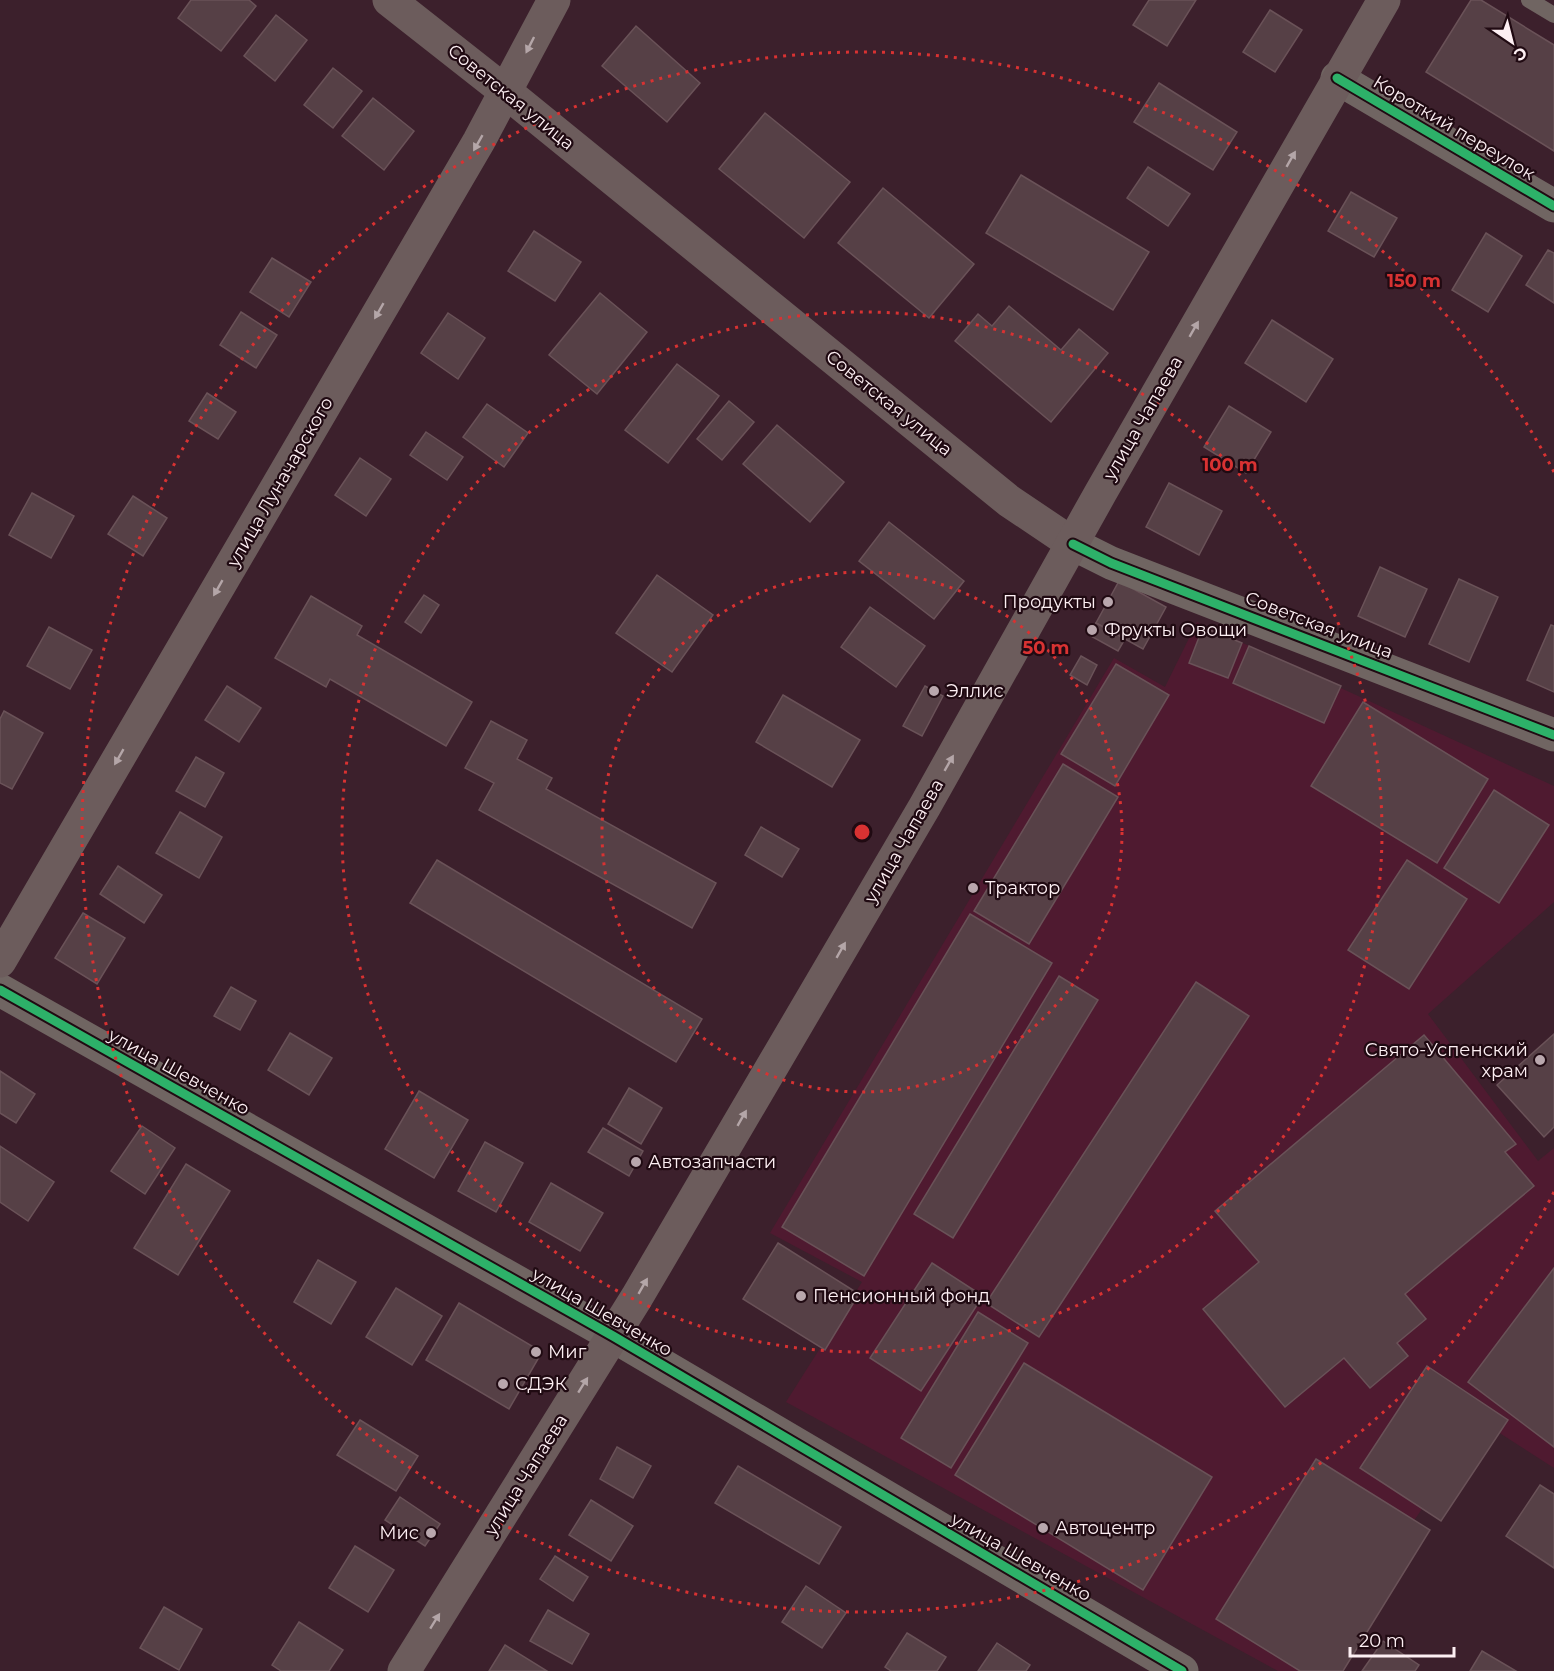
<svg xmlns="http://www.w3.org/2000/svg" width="1554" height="1671" viewBox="0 0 1554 1671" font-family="Montserrat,sans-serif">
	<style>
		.built { fill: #4f1a30 }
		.building { fill: #564046; stroke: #6a5258; stroke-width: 1.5 }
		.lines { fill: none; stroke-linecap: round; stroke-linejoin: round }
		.service { stroke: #706562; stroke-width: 16 }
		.minor { stroke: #706562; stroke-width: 33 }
		.tertiary { stroke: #706562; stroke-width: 33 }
		.secondary { stroke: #6c5c5c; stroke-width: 33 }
		.cycleway-casing { stroke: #200a12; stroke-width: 13 }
		.cycleway { stroke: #2db169; stroke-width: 9 }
		.oneway { fill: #b4a6a8 }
		.ring { fill: none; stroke: #d83232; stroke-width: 3; stroke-dasharray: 3 6 }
		.poi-dot { fill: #b9a7ad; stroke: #200a12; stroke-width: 2 }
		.labels { text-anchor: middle; stroke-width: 4.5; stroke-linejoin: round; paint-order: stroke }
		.street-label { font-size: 18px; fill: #fdeff3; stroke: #200a12 }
		.poi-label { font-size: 18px; fill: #fdeff3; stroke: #200a12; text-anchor: start }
		.centre { fill: #d83232; stroke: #200a12; stroke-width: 3 }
		.ring-label { font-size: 18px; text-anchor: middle; font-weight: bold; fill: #d83232; stroke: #200a12; stroke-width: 4.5; stroke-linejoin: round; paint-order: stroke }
	</style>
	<rect width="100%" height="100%" fill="#3c202c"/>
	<polygon class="built" points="1197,622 1554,786 1554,902 1428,1014 1538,1161 1554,1148 1554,1468 1481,1421 1313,1671 1278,1671 786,1402 862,1282 770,1233 1114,658 1165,687"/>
	<g class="building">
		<polygon points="191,0 249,0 256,6 221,51 178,18"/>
		<polygon points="1149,0 1196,0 1167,46 1133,25"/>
		<polygon points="1471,0 1481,0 1554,45 1554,151 1426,72"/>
		<polygon points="1270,10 1302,30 1275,72 1243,52"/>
		<polygon points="276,15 307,40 275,81 244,56"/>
		<polygon points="636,26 700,83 667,122 602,66"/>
		<polygon points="333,68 362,91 333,128 304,105"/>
		<polygon points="1159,83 1237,132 1213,170 1134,122"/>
		<polygon points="373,98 414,131 384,170 342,136"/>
		<polygon points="765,113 850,182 804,238 719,169"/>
		<polygon points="1148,167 1190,194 1168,226 1127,198"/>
		<polygon points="1021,175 1149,252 1113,310 986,233"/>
		<polygon points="883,188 974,264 929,318 838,243"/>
		<polygon points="1351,192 1397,218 1374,257 1328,231"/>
		<polygon points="534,231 581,262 555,301 508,271"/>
		<polygon points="1486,233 1522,256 1488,312 1452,290"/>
		<polygon points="1548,250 1554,253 1554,303 1526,285"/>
		<polygon points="272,258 311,282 289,317 250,292"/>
		<polygon points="600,293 647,332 597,394 549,355"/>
		<polygon points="1009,306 1061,350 1079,329 1108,353 1051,422 955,341 978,314 992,326"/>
		<polygon points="241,312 277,335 256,368 220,345"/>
		<polygon points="448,313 485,338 458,379 421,353"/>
		<polygon points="1272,320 1333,359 1306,402 1245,363"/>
		<polygon points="677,364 719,396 668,463 625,430"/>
		<polygon points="207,393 236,412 218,439 189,421"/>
		<polygon points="729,401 754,422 722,460 697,439"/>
		<polygon points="487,404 528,433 504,467 463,437"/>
		<polygon points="1229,406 1271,432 1246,473 1204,447"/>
		<polygon points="777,425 844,482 810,522 743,464"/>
		<polygon points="426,432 463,457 447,480 410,455"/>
		<polygon points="360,458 391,479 366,516 335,495"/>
		<polygon points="1169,483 1222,511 1199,555 1146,527"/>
		<polygon points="32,493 74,516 51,558 9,535"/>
		<polygon points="133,496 167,518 143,556 108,534"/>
		<polygon points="889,522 964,581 934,619 859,561"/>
		<polygon points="1380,567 1427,589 1405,637 1358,616"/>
		<polygon points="657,575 713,615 672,672 616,633"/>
		<polygon points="1459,579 1498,597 1469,662 1429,644"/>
		<polygon points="1119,581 1166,607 1143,649 1096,623"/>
		<polygon points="424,595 439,605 421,633 405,622"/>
		<polygon points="311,596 362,626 357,635 472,702 446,746 330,679 326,687 275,658"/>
		<polygon points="870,607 925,646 896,687 841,647"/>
		<polygon points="1096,623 1125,639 1118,651 1089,635"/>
		<polygon points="1551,625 1554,626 1554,692 1527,680"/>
		<polygon points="49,627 92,650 70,689 27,666"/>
		<polygon points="1203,627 1242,643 1228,678 1189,663"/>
		<polygon points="1249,646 1341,686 1324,723 1233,683"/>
		<polygon points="1081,656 1097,665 1087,685 1070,675"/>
		<polygon points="1116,664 1169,695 1115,786 1061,754"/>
		<polygon points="227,686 261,708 239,742 205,720"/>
		<polygon points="925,686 943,696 922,736 903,726"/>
		<polygon points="783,695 860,740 832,787 756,742"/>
		<polygon points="1363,702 1488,779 1437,863 1311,786"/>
		<polygon points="4,711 43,733 12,789 0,783 0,719"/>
		<polygon points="491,721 527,740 517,759 552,778 546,789 716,883 692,928 479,810 494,783 465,768"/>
		<polygon points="196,757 224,773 205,807 176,791"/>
		<polygon points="1063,764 1118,797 1029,944 974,911"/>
		<polygon points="1494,790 1549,825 1499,903 1444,868"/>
		<polygon points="180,812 222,837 199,878 156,853"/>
		<polygon points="761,827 799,849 782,877 745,855"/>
		<polygon points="437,860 702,1019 676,1062 410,903"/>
		<polygon points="1407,860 1467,899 1409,989 1348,950"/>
		<polygon points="118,866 162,895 144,923 100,894"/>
		<polygon points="83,913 125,938 97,984 55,958"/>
		<polygon points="970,914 1052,963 864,1276 782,1227"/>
		<polygon points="1059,976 1098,1000 953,1238 914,1214"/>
		<polygon points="1196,982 1249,1016 1039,1337 986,1303"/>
		<polygon points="231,987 256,1001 240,1030 214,1016"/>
		<polygon points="290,1033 332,1058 309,1095 268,1070"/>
		<polygon points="1554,1034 1554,1127 1544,1137 1497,1085"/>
		<polygon points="1424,1035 1516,1144 1505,1152 1534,1186 1405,1294 1426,1319 1397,1343 1408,1356 1370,1388 1344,1358 1285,1407 1203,1309 1259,1262 1215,1211"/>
		<polygon points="0,1071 35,1094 16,1123 0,1113"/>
		<polygon points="629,1088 662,1108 641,1144 608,1124"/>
		<polygon points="419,1091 468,1120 434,1178 385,1149"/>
		<polygon points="142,1126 175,1148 145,1194 111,1171"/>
		<polygon points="603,1128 643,1151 629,1176 588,1152"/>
		<polygon points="485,1142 523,1163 496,1212 458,1191"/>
		<polygon points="0,1146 54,1182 28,1221 0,1202"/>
		<polygon points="186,1164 230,1191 178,1275 134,1248"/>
		<polygon points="551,1183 603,1213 580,1251 529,1222"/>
		<polygon points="778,1243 859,1294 825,1350 743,1299"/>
		<polygon points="318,1260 356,1282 331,1324 294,1302"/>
		<polygon points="932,1263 983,1296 921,1391 870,1358"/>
		<polygon points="1554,1268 1554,1447 1468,1382"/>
		<polygon points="396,1288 442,1316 412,1365 366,1337"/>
		<polygon points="459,1303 542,1352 509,1409 426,1360"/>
		<polygon points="978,1312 1028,1343 951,1468 901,1438"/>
		<polygon points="1024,1363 1212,1477 1143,1590 955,1475"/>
		<polygon points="1427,1366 1508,1420 1441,1521 1360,1468"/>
		<polygon points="360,1420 418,1456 396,1491 337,1455"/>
		<polygon points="617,1447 651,1466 633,1498 600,1479"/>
		<polygon points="1316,1459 1430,1530 1343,1671 1300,1671 1216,1619"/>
		<polygon points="738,1466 841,1527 819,1564 715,1503"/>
		<polygon points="1540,1485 1554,1494 1554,1568 1506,1536"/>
		<polygon points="400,1497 440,1524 425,1546 385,1520"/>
		<polygon points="591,1500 633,1526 611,1561 569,1535"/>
		<polygon points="355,1546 394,1570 368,1612 329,1588"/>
		<polygon points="555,1556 588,1577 573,1601 540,1579"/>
		<polygon points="806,1586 846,1613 822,1648 782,1622"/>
		<polygon points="164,1607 202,1629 179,1670 140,1648"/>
		<polygon points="548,1610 589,1634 572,1664 530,1641"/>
		<polygon points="299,1622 343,1650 329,1671 281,1671 272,1665"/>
		<polygon points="907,1633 946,1657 937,1671 891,1671 885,1667"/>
		<polygon points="1383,1641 1419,1665 1415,1671 1362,1671"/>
		<polygon points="997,1643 1030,1665 1026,1671 978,1671"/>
		<polygon points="505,1645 547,1671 489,1671"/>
		<polygon points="1482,1651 1516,1671 1470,1671"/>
	</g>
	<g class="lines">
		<polyline class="service" points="1529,0 1554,15"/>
		<g class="minor">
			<polyline points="1337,78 1554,206"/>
			<polyline points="0,990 613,1336"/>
		</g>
		<g class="tertiary">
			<polyline points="1073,544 1111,563 1554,735"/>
			<polyline points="613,1336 1182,1671"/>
		</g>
		<g class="secondary">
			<polyline points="389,0 506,92 1009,501 1073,544"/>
			<polyline points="0,961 479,141 554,0"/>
			<polyline points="404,1671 637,1297 925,806 1101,492 1384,0"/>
		</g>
		<g class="cycleway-casing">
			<g id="cycleway">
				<polyline points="1337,78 1554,206"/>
				<polyline points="1073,544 1111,563 1554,735"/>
				<polyline points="0,990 613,1336 1182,1671"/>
			</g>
		</g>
		<use href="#cycleway" class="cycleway"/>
	</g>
	<defs><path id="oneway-solid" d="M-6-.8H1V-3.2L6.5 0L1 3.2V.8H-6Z" transform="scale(1.5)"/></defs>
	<g class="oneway">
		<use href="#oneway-solid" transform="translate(530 45) rotate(117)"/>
		<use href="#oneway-solid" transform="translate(478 143) rotate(120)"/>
		<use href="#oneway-solid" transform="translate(1291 159) rotate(-60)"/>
		<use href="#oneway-solid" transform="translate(379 311) rotate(120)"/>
		<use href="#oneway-solid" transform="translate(1194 329) rotate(-60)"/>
		<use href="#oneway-solid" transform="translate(218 588) rotate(120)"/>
		<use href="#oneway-solid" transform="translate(119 757) rotate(120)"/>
		<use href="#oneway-solid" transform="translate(949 763) rotate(-60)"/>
		<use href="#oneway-solid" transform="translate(841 950) rotate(-60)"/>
		<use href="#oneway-solid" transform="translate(742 1118) rotate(-60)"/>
		<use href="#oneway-solid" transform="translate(643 1286) rotate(-60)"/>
		<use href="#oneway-solid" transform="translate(583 1385) rotate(-58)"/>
		<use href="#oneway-solid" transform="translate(435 1621) rotate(-58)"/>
	</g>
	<g class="ring">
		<circle cx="862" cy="832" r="260"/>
		<circle cx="862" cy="832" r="520"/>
		<path d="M1554 1192A780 780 0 1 1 1554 472"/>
	</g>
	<g class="poi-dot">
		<circle cx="1108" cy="602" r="6"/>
		<circle cx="1092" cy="630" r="6"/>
		<circle cx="934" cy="691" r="6"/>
		<circle cx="973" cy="888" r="6"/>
		<circle cx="1540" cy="1060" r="6"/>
		<circle cx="636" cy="1162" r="6"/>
		<circle cx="801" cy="1296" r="6"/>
		<circle cx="536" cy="1352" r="6"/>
		<circle cx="503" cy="1384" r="6"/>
		<circle cx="1043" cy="1528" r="6"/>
		<circle cx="431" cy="1533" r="6"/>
	</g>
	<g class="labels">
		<g class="street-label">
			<text transform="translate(511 97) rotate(39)" y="6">Советская улица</text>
			<text transform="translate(1454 128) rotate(31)" y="6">Короткий переулок</text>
			<text transform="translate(889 403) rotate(39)" y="6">Советская улица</text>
			<text transform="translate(1143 418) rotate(-60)" y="6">улица Чапаева</text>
			<text transform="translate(280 482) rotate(-60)" y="6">улица Луначарского</text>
			<text transform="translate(1319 625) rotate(21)" y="6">Советская улица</text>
			<text transform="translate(904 841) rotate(-60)" y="6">улица Чапаева</text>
			<text transform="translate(179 1072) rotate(29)" y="6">улица Шевченко</text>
			<text transform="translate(602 1312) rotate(30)" y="6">улица Шевченко</text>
			<text transform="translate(526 1475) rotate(-58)" y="6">улица Чапаева</text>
			<text transform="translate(1021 1557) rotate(30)" y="6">улица Шевченко</text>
		</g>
		<g class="poi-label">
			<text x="1096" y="608" text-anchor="end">Продукты</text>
			<text x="1104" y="636">Фрукты Овощи</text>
			<text x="946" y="697">Эллис</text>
			<text x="985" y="894">Трактор</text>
			<text x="1528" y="1056" text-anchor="end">Свято-Успенский<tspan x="1528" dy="21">храм</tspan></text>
			<text x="648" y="1168">Автозапчасти</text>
			<text x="813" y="1302">Пенсионный фонд</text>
			<text x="548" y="1358">Миг</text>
			<text x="515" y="1390">СДЭК</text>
			<text x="1055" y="1534">Автоцентр</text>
			<text x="419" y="1539" text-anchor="end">Мис</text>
		</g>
	</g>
	<circle cx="862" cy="832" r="9" class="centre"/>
	<g class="ring-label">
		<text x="1414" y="287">150 m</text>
		<text x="1230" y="471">100 m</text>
		<text x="1046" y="654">50 m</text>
	</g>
	<g transform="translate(1512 42) rotate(145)" stroke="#200a12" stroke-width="4.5" paint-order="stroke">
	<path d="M0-4.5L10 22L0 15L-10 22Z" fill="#fdeff3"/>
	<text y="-9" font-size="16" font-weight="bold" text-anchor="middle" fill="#fdeff3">С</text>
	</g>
	<path d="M1350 1647v9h104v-9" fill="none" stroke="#fdeff3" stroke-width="3"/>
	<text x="1359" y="1647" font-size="18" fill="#fdeff3" stroke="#200a12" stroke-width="4.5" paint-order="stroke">20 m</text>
</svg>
